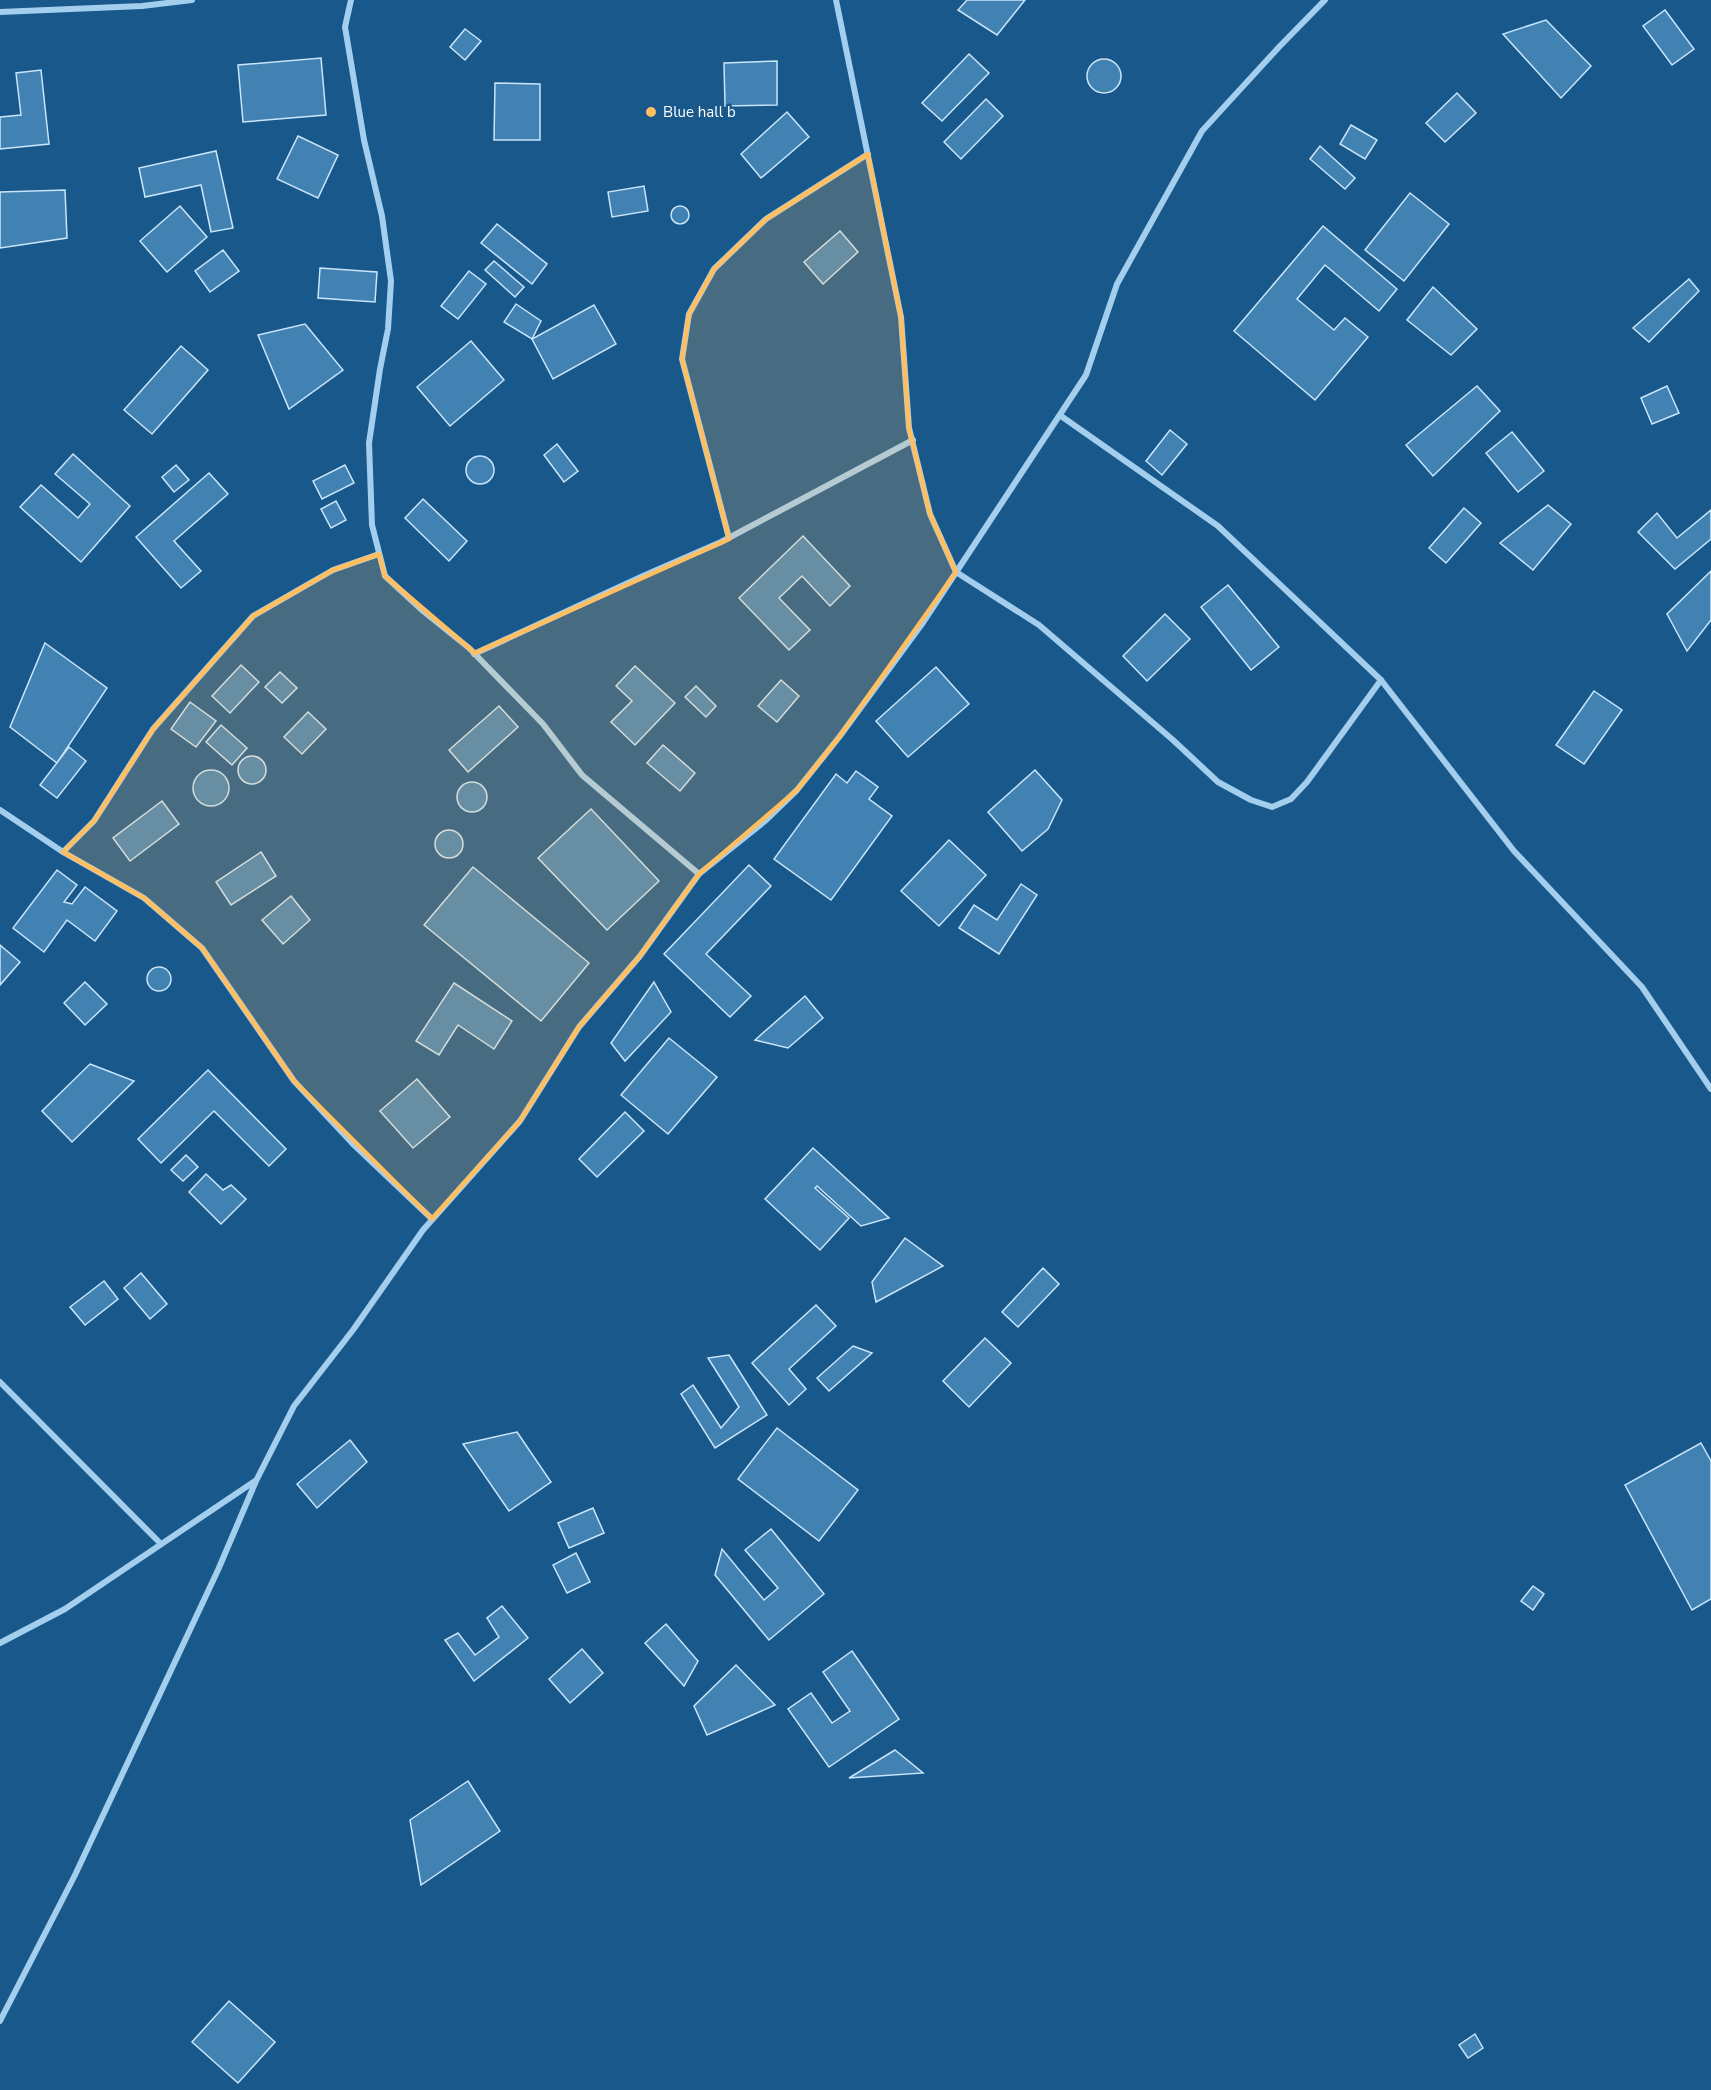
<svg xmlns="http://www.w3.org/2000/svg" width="1711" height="2090" viewBox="0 0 1711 2090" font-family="'Nunito Sans',sans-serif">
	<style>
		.building { fill: #4282b3; stroke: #c9e5fa; stroke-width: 1.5 }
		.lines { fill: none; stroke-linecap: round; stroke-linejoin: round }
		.street { stroke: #a4ceee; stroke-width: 6 }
		.marked { fill: #ffbf60; fill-opacity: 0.2; stroke: #ffbf60; stroke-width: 4.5; stroke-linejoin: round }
		.poi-dot { fill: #ffbf60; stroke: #19588b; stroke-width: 2 }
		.labels { text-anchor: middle; stroke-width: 5; stroke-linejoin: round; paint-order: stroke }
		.poi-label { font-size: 15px; fill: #fff; stroke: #19588b; text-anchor: start }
	</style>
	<rect width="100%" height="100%" fill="#19588b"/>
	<g class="building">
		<polygon points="967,0 1025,0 997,35 958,10"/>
		<polygon points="1665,10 1694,49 1672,65 1643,26"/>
		<polygon points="1546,20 1591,66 1561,98 1503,34"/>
		<polygon points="465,29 481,41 465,60 450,47"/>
		<polygon points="969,54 989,73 942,121 922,103"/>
		<polygon points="321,58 326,115 243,122 238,65"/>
		<circle cx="1104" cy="76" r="17"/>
		<polygon points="777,61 777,105 725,106 724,63"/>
		<polygon points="41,70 49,144 0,149 0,117 21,115 16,73"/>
		<polygon points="495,83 540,84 540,140 494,140"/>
		<polygon points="1457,93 1476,113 1445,142 1426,123"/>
		<polygon points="986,99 1003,116 961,159 944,142"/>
		<polygon points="787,112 809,137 761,178 741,154"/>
		<polygon points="1351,125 1377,140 1365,159 1340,144"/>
		<polygon points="298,136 338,155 318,198 277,179"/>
		<polygon points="1320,146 1355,178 1345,189 1310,159"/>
		<polygon points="216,151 233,228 211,232 201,185 145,197 139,168"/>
		<polygon points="644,186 648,211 612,217 608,192"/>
		<polygon points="65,190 67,238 0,248 0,192"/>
		<polygon points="1410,193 1449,224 1404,281 1365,250"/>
		<polygon points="180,206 207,237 167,272 140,241"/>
		<circle cx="680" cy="215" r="9"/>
		<polygon points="497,224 547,264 532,284 481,243"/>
		<polygon points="1323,226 1397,289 1379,311 1325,265 1297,299 1334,330 1345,318 1368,337 1315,400 1234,331"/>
		<polygon points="840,231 858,252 823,284 804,262"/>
		<polygon points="223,250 239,271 210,292 195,271"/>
		<polygon points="494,261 524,287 515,297 485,270"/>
		<polygon points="320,268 377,272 375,302 318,298"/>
		<polygon points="469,271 486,284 458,319 441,306"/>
		<polygon points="1689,279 1699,291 1649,342 1633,328"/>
		<polygon points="1433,287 1477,329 1451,355 1407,320"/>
		<polygon points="516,304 541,321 532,339 504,322"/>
		<polygon points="594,305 616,344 553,379 532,339"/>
		<polygon points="305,324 343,370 289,409 258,335"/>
		<polygon points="471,341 504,380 450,426 417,387"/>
		<polygon points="181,346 208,370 152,434 124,410"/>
		<polygon points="1477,386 1500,411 1433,476 1406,445"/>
		<polygon points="1667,386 1679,413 1652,424 1641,398"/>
		<polygon points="1170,430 1187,444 1162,475 1146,461"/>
		<polygon points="1512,432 1544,471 1518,492 1486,453"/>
		<polygon points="557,444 578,471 564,482 544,455"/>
		<polygon points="73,454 130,506 81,562 20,507 41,485 78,518 90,504 55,474"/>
		<circle cx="480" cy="470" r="14"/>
		<polygon points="176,465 189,480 174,492 162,477"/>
		<polygon points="345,465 354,483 322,499 313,481"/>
		<polygon points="209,473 228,494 174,541 201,571 181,588 136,537"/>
		<polygon points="423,499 467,541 449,561 405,518"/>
		<polygon points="336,501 346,520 331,528 321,509"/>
		<polygon points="1548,505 1571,524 1533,570 1500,543"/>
		<polygon points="1464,508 1481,523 1446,563 1429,548"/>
		<polygon points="1711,510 1711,539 1675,569 1638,532 1657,513 1677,538"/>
		<polygon points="803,536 850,586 830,606 802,576 779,598 810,630 789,650 739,598"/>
		<polygon points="1711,571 1711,620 1687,651 1667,614"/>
		<polygon points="1228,585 1279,647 1251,670 1201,607"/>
		<polygon points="1165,614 1190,639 1147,681 1123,656"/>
		<polygon points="45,643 107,688 57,763 10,727"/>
		<polygon points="241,665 259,682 230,713 212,696"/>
		<polygon points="635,666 675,703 635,745 611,722 632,701 616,686"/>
		<polygon points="936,667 969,704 908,757 876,721"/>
		<polygon points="280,672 297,688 282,703 265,687"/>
		<polygon points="781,680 799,696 777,722 758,706"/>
		<polygon points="696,686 716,706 706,717 685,697"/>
		<polygon points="1594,691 1622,710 1584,764 1556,745"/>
		<polygon points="190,702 216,721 196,747 171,729"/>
		<polygon points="499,706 518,727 468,772 449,750"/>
		<polygon points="308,712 326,729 302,754 284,737"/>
		<polygon points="221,725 247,748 232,765 206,742"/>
		<polygon points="663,745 695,773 680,791 647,763"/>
		<polygon points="69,747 86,761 57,798 40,785"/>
		<circle cx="252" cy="770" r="14"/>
		<circle cx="211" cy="788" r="18"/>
		<polygon points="1035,770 1062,800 1048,829 1022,851 988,812"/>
		<polygon points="856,771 878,787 869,799 892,816 831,900 774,859 836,774 847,783"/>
		<circle cx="472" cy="797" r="15"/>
		<polygon points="162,801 179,824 130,861 113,838"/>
		<polygon points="591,809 659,881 607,930 538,858"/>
		<circle cx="449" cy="844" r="14"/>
		<polygon points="949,840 986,875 939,926 901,891"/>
		<polygon points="261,852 276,876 231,905 216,882"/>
		<polygon points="749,865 771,886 706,954 751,996 730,1017 664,954"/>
		<polygon points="473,867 589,963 541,1021 424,925"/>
		<polygon points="57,870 77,885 64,902 72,904 85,887 117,911 95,941 67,920 44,952 13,928"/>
		<polygon points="1021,884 1037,895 999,954 959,928 974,905 997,920"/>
		<polygon points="291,896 310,920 283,944 262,920"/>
		<polygon points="0,945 20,962 0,985"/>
		<circle cx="159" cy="979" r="12"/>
		<polygon points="85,982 107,1004 85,1025 64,1003"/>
		<polygon points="654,982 671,1012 625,1061 611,1043"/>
		<polygon points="454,983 512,1021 494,1049 458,1025 439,1055 416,1041"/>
		<polygon points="805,996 823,1018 788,1048 755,1040"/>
		<polygon points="669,1038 717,1077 668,1134 621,1095"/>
		<polygon points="90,1064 134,1081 72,1142 42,1111"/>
		<polygon points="208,1070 286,1149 269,1166 214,1111 161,1163 138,1139"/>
		<polygon points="417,1079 450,1117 413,1148 380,1111"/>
		<polygon points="625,1112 644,1131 597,1177 579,1159"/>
		<polygon points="813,1148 889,1218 861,1226 817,1186 815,1188 849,1218 820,1250 765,1199"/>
		<polygon points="186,1155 198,1167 183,1181 171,1170"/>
		<polygon points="206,1174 223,1190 231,1185 246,1199 221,1224 189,1192"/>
		<polygon points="905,1238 943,1266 876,1302 872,1282"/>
		<polygon points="1043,1268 1059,1284 1018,1327 1002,1312"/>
		<polygon points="141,1273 167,1304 150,1319 124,1288"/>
		<polygon points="104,1281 118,1299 85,1325 70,1307"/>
		<polygon points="816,1305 836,1326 789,1369 806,1389 789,1405 752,1363"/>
		<polygon points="985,1338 1011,1363 969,1407 943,1381"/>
		<polygon points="853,1346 872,1353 829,1391 817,1378"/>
		<polygon points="729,1355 767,1415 715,1448 681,1394 693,1385 721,1428 739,1407 708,1358"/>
		<polygon points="777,1428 858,1490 819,1541 738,1479"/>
		<polygon points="517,1432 551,1482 509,1511 463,1444"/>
		<polygon points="350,1440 367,1462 317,1508 297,1484"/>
		<polygon points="1701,1443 1711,1461 1711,1599 1692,1610 1625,1485"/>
		<polygon points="593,1508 604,1533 569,1548 558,1523"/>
		<polygon points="771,1529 824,1594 769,1640 715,1575 722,1549 764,1600 778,1588 745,1550"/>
		<polygon points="576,1553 590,1582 567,1593 553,1565"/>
		<polygon points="1533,1586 1544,1594 1533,1610 1521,1601"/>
		<polygon points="502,1606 528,1638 474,1681 445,1640 458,1633 475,1655 499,1637 487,1618"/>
		<polygon points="666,1624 698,1661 684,1686 645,1643"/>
		<polygon points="582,1649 603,1673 570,1703 549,1679"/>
		<polygon points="852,1651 899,1719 829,1767 788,1709 811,1693 832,1723 850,1711 823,1672"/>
		<polygon points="736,1665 775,1705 707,1735 694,1706"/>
		<polygon points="895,1750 923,1773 849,1778"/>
		<polygon points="468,1781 500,1831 421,1885 410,1820"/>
		<polygon points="229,2001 275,2042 238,2083 192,2042"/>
		<polygon points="1475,2034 1483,2048 1468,2058 1459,2045"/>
	</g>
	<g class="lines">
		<g class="street">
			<polyline points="351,0 345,27 364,140 382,216 391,281 388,329 380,369 369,443 372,525 385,576 423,611 469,648 543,724 582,775 699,874"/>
			<polyline points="836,0 901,317 909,428 930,514 956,572 1039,625 1173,740 1218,782 1251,800 1272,807 1291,799 1307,782 1381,680"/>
			<polyline points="0,12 142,6 192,0"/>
			<polyline points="1061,416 1218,526 1381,680 1514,851 1642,987 1711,1089"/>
			<polyline points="729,538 682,359 689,314 714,269 766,219 868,154"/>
			<polyline points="474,654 643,576 721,542 913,440"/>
			<polyline points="0,810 63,852 144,898 202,948 294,1081 353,1144 432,1219"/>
			<polyline points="63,852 94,821 153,729 253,616 333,570 379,554"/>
			<polyline points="0,1382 161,1544"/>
			<polyline points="0,1643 65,1609 255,1481"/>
			<polyline points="0,2021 75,1875 218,1570 256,1481 294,1406 353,1330 423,1230 520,1121 579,1027 640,956 699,874 765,821 797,790 840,736 922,624 1086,375 1117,284 1202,131 1279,47 1325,0"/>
		</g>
	</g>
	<path class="marked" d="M868,154L901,317L909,428L930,514L956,572L840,736L797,790L699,874L640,956L579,1027L520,1121L432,1219L294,1081L202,948L144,898L63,852L94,821L153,729L253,616L333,570L379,554L385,576L475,653L729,539L682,359L689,314L714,269L766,219Z"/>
	<circle class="poi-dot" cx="651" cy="112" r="6"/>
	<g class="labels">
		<g class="poi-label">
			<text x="663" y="117">Blue hall b</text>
		</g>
	</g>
</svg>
